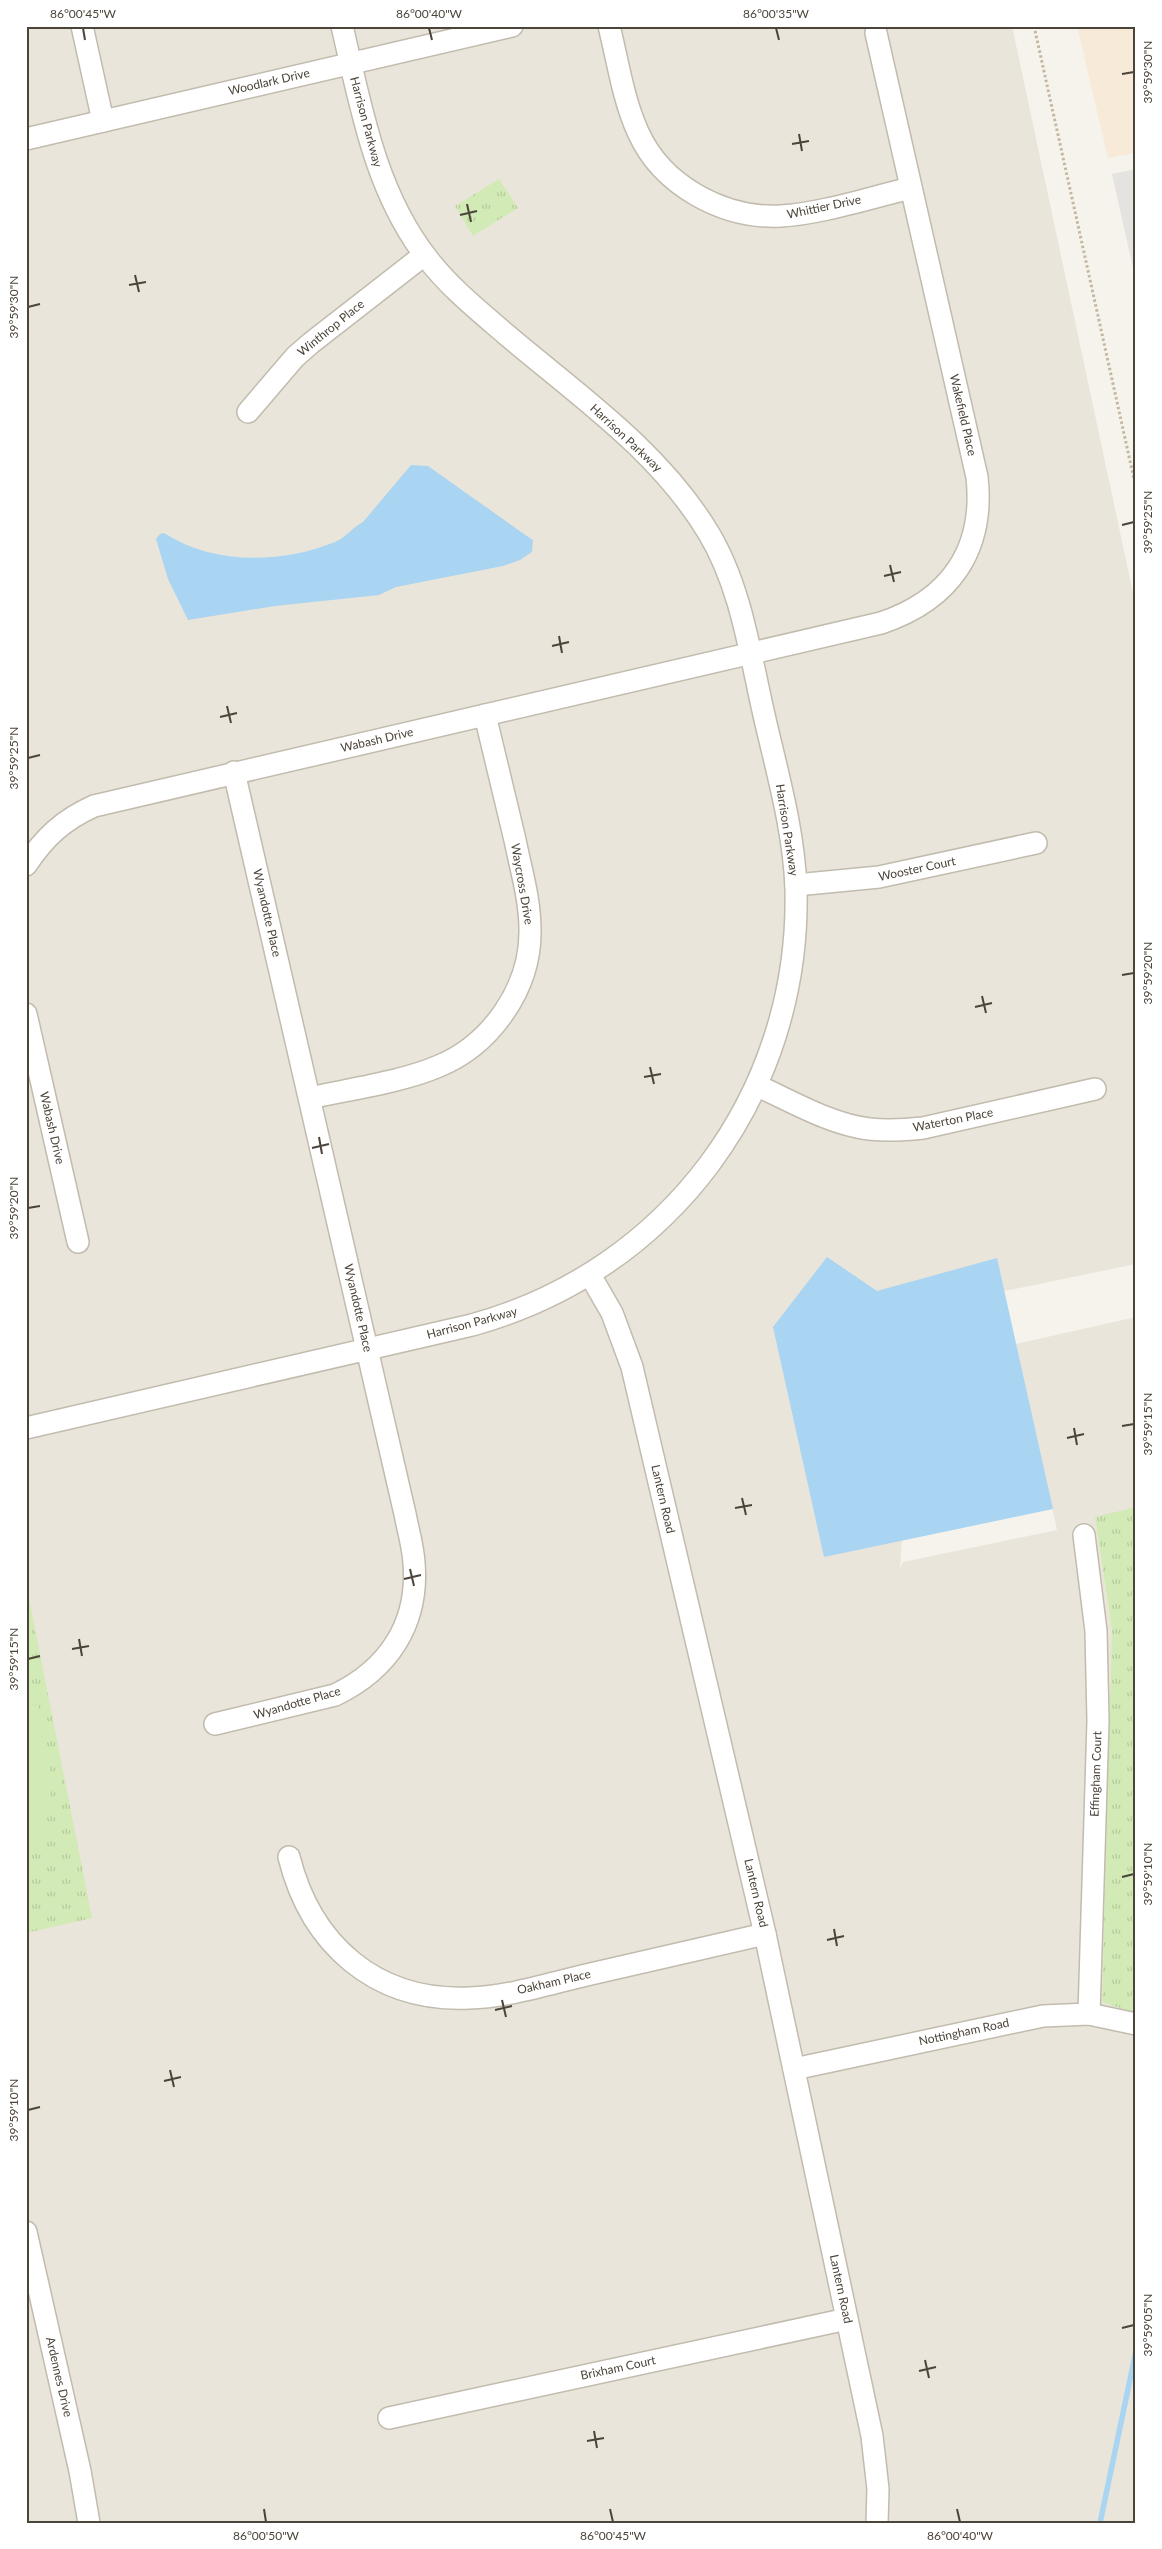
<svg xmlns="http://www.w3.org/2000/svg" width="1162" height="2549" viewBox="0 0 1162 2549" font-family="Lato,sans-serif">
	<style>
		.residential { fill: #eae5da }
		.commercial { fill: #f7ead8 }
		.grass { fill: url(#grass-tufts) }
		.garden { fill: #d2eab5 }
		.parking { fill: #e5e3e0 }
		.water { fill: #a9d4f2 }
		.lines { fill: none; stroke-linecap: round; stroke-linejoin: round }
		.stream { stroke: #a9d4f2; stroke-width: 5.5 }
		.minor-casing { stroke: #c2bbae; stroke-width: 24 }
		.path { stroke: #c4b79f; stroke-width: 3; stroke-dasharray: 2.5 2.5; stroke-linecap: butt }
		.minor { stroke: #fff; stroke-width: 21 }
		.ticks { fill: none; stroke: #4b4439; stroke-width: 2 }
		.labels { text-anchor: middle; stroke-width: 5; stroke-linejoin: round; paint-order: stroke }
		.street-label { font-size: 12px; fill: #4b4439; stroke: #fff }
		.neatline { fill: none; stroke: #4b4439; stroke-width: 2 }
		.ticks-label { font-size: 12px; text-anchor: middle; fill: #4b4439 }
	</style>
	<defs>
		<pattern id="grass-tufts" width="24" height="20" patternUnits="userSpaceOnUse" patternTransform="scale(1.25)"><rect width="24" height="20" fill="#d2eab5"/><path d="M3 7l-1-3M5 7V3M7 7l1-3M15 17l-1-3M17 17v-4M19 17l1-3" fill="none" stroke="#b6ca9c"/></pattern>
	</defs>
	<rect width="100%" height="100%" fill="#f6f3ec"/>
	<polygon class="residential" points="26,26 1012,26 1136,607 1136,1264 917,1309 900,1569 903,1562 1057,1530 1016,1344 1136,1317 1136,1512 1096,1523 1112,1631 1136,2013 1136,2523 26,2523"/>
	<polygon class="commercial" points="1077,26 1136,26 1136,153 1108,158"/>
	<g class="grass">
		<polygon points="499,179 518,208 473,236 455,206"/>
		<polygon points="1136,1507 1136,2013 1102,2002 1112,1631 1095,1517"/>
		<polygon points="26,1583 92,1918 26,1933"/>
	</g>
	<path class="garden" d="M38,1704C49,1760 65,1808 26,1858V1707Z"/>
	<polygon class="parking" points="1136,169 1136,281 1112,174"/>
	<g class="water">
		<path d="M411,465L428,466L524,534L533,540L532,552L520,560L503,566L396,587L379,595L275,606L188,620L168,579L156,539L160,534L164,533C214,565 281,564 335,542C345,538 353,527 363,522Z"/>
		<polygon points="827,1257 877,1291 997,1258 1053,1509 824,1557 773,1327"/>
	</g>
	<g class="lines">
		<polyline class="stream" points="1100,2523 1136,2351"/>
		<g class="minor-casing">
			<g id="minor">
				<polyline points="82,26 103,121"/>
				<path d="M609,26C618,62 623,99 638,132C662,186 724,219 781,216C820,214 872,197 911,188"/>
				<polyline points="26,139 512,26"/>
				<polyline points="248,412 295,357 311,343 424,255"/>
				<path d="M26,865C45,837 63,820 94,806L881,623C950,600 985,550 977,477L876,33"/>
				<polyline points="796,885 879,877 1036,843"/>
				<polyline points="26,1014 78,1242"/>
				<path d="M758,1086C793,1102 830,1124 869,1129C887,1131 905,1130 923,1128L1095,1089"/>
				<path d="M310,1098C350,1089 402,1082 439,1066C492,1044 531,987 530,930C530,899 521,870 515,840C505,799 495,757 485,715"/>
				<polyline points="590,1275 612,1313 632,1367 765,1934 872,2436 878,2489 877,2523"/>
				<path d="M26,1428L472,1325C669,1271 801,1094 796,889C794,830 777,772 764,715C750,654 741,586 708,532C659,451 579,396 508,336C479,311 450,288 427,258C375,191 361,107 342,26"/>
				<polyline points="1084,1535 1096,1631 1098,1721 1089,2014"/>
				<path d="M215,1724L335,1695C389,1669 419,1623 414,1563C413,1546 408,1530 405,1514L234,772"/>
				<path d="M289,1857C311,1945 376,2002 469,1998C511,1997 554,1982 595,1973C652,1960 708,1947 765,1934"/>
				<polyline points="794,2069 1043,2016 1089,2014 1136,2024"/>
				<polyline points="26,2232 80,2471 89,2523"/>
				<polyline points="389,2418 847,2319"/>
			</g>
		</g>
		<polyline class="path" points="1034,26 1136,488"/>
		<use href="#minor" class="minor"/>
	</g>
	<path class="ticks" d="M83,28L85,40M429,28L432,40M776,28L779,40M1122,74L1134,72M799,134L802,151M792,144L809,141M467,204L471,222M460,215L477,211M135,275L139,292M129,285L146,282M28,307L40,304M1122,525L1134,522M890,565L894,582M884,576L901,572M559,636L562,653M552,646L569,642M227,706L231,723M220,717L237,713M28,758L40,755M1122,975L1134,973M982,996L986,1013M975,1007L992,1003M650,1067L654,1084M644,1077L661,1074M319,1137L322,1154M312,1148L329,1144M28,1208L40,1206M1122,1426L1134,1424M1074,1428L1077,1445M1067,1438L1084,1434M742,1498L746,1515M735,1508L752,1505M410,1569L414,1586M404,1579L421,1575M79,1639L82,1656M72,1649L89,1646M28,1659L40,1656M1122,1877L1134,1874M834,1929L837,1946M827,1940L844,1936M502,2000L506,2017M495,2010L512,2006M170,2070L174,2087M164,2081L181,2077M28,2110L40,2107M1122,2328L1134,2325M925,2360L929,2378M919,2371L936,2367M594,2431L597,2448M587,2441L604,2438M264,2509L266,2522M610,2509L613,2522M957,2509L960,2522"/>
	<g class="labels">
		<g class="street-label">
			<text transform="translate(269 82) rotate(-13)" y="4">Woodlark Drive</text>
			<text transform="translate(366 122) rotate(75)" y="4">Harrison Parkway</text>
			<text transform="translate(824 207) rotate(-12)" y="4">Whittier Drive</text>
			<text transform="translate(331 328) rotate(-39)" y="4">Winthrop Place</text>
			<text transform="translate(963 415) rotate(77)" y="4">Wakefield Place</text>
			<text transform="translate(626 438) rotate(43)" y="4">Harrison Parkway</text>
			<text transform="translate(377 740) rotate(-13)" y="4">Wabash Drive</text>
			<text transform="translate(787 830) rotate(81)" y="4">Harrison Parkway</text>
			<text transform="translate(917 869) rotate(-12)" y="4">Wooster Court</text>
			<text transform="translate(522 884) rotate(80)" y="4">Waycross Drive</text>
			<text transform="translate(267 913) rotate(77)" y="4">Wyandotte Place</text>
			<text transform="translate(953 1120) rotate(-11)" y="4">Waterton Place</text>
			<text transform="translate(52 1128) rotate(77)" y="4">Wabash Drive</text>
			<text transform="translate(358 1308) rotate(77)" y="4">Wyandotte Place</text>
			<text transform="translate(472 1323) rotate(-15)" y="4">Harrison Parkway</text>
			<text transform="translate(663 1499) rotate(77)" y="4">Lantern Road</text>
			<text transform="translate(297 1703) rotate(-16)" y="4">Wyandotte Place</text>
			<text transform="translate(1096 1774) rotate(-88)" y="4">Effingham Court</text>
			<text transform="translate(756 1893) rotate(77)" y="4">Lantern Road</text>
			<text transform="translate(554 1982) rotate(-13)" y="4">Oakham Place</text>
			<text transform="translate(964 2032) rotate(-12)" y="4">Nottingham Road</text>
			<text transform="translate(841 2289) rotate(78)" y="4">Lantern Road</text>
			<text transform="translate(618 2368) rotate(-12)" y="4">Brixham Court</text>
			<text transform="translate(59 2377) rotate(77)" y="4">Ardennes Drive</text>
		</g>
	</g>
	<rect width="1162" height="2549" fill="none" stroke="#ffffff" stroke-width="55"/>
	<rect x="28" y="28" width="1106" height="2494" class="neatline"/>
	<g class="ticks-label">
		<text x="83" y="18">86°00'45"W</text>
		<text x="429" y="18">86°00'40"W</text>
		<text x="776" y="18">86°00'35"W</text>
		<text transform="translate(1148 72) rotate(-90)" y="4">39°59'30"N</text>
		<text transform="translate(14 307) rotate(-90)" y="4">39°59'30"N</text>
		<text transform="translate(1148 522) rotate(-90)" y="4">39°59'25"N</text>
		<text transform="translate(14 758) rotate(-90)" y="4">39°59'25"N</text>
		<text transform="translate(1148 973) rotate(-90)" y="4">39°59'20"N</text>
		<text transform="translate(14 1208) rotate(-90)" y="4">39°59'20"N</text>
		<text transform="translate(1148 1424) rotate(-90)" y="4">39°59'15"N</text>
		<text transform="translate(14 1659) rotate(-90)" y="4">39°59'15"N</text>
		<text transform="translate(1148 1874) rotate(-90)" y="4">39°59'10"N</text>
		<text transform="translate(14 2110) rotate(-90)" y="4">39°59'10"N</text>
		<text transform="translate(1148 2325) rotate(-90)" y="4">39°59'05"N</text>
		<text x="266" y="2540">86°00'50"W</text>
		<text x="613" y="2540">86°00'45"W</text>
		<text x="960" y="2540">86°00'40"W</text>
	</g>
</svg>
